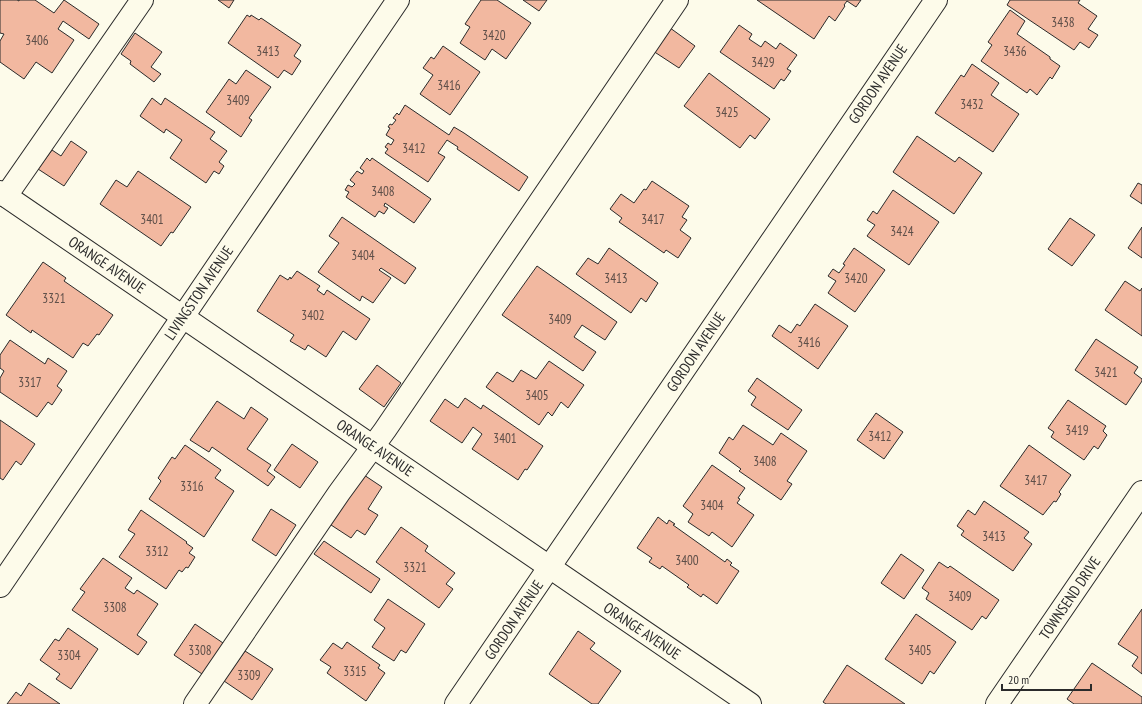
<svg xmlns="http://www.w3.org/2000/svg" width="1142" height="704" viewBox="0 0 1142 704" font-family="'PT Sans Narrow',sans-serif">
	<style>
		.building { fill: #f2b8a0; stroke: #2b2b2b }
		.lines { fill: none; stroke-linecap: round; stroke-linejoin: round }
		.minor-casing { stroke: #2b2b2b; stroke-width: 24 }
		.minor { stroke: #fdfbea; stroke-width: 22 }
		.labels { text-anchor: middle; stroke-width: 3; stroke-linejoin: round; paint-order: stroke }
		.number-label { font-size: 13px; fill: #5d4e48 }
		.street-label { font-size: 15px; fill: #2b2b2b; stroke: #fdfbea }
	</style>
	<rect width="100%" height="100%" fill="#fdfbea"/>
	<g class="building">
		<polygon points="0,0 17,0 19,1 19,0 35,0 54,13 64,0 99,24 89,39 63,21 58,29 74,40 52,73 36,62 24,79 0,62 0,41 4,34 0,33"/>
		<polygon points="218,0 234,0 229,8"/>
		<polygon points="481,0 497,0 531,23 506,59 492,49 485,60 460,43 470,27 465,24"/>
		<polygon points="523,0 547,0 539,11"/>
		<polygon points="757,0 861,0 856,7 847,1 844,5 845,6 835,21 829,16 814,39"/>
		<polygon points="1010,0 1080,0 1078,3 1097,16 1088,29 1098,35 1089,48 1080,42 1074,50 1007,5"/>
		<polygon points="1010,10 1025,21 1017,34 1050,57 1050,59 1060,66 1052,79 1050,77 1037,95 1030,89 1027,93 981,61 992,45 988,42"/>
		<polygon points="247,15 250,17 251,15 259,20 261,18 301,45 294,56 301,61 292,75 284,70 278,78 228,43"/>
		<polygon points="666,25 695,46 679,68 650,49"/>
		<polygon points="739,25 752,34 749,39 761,47 765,41 776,49 780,43 797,55 787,69 791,71 784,81 781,79 774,89 720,52"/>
		<polygon points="135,33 162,52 151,67 161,74 154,82 130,64 131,61 121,54"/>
		<polygon points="443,46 480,72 450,115 420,94 433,75 423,68 431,57 434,59"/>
		<polygon points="972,64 999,83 991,95 1019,114 993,152 935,113 961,75 964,77"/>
		<polygon points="246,70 271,87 249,118 252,120 241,137 206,112 229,79 236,84"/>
		<polygon points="709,73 770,119 755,139 750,135 740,148 684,106"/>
		<polygon points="152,98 161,105 165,98 215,132 210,139 227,151 219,162 224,166 219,174 214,171 206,183 170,158 182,140 166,129 164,133 140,116"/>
		<polygon points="405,105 449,135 454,127 464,133 528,177 519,191 457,149 458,147 447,140 438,153 445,157 428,182 385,153 388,149 385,147 388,143 391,145 394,140 386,135 390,128 388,127 390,124 392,125 396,120 393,118 397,113 399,115"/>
		<polygon points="917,136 955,162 959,157 982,173 954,214 893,172"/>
		<polygon points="71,141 87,152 64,186 38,169 52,150 61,156"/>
		<polygon points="367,158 370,161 372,158 431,199 414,223 385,203 384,206 388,208 384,214 379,211 375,217 346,197 349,192 345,190 348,185 352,187 355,184 350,180 357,171 362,174 364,171 360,168"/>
		<polygon points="138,171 191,207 173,233 171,232 161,246 100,204 116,180 127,187"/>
		<polygon points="652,181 689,206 682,217 687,220 680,230 691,238 678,258 666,250 664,253 619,222 622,218 610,209 621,194 634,203 644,189 646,190"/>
		<polygon points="1138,183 1142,185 1142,204 1130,196"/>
		<polygon points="893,190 939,222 909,265 867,236 875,225 867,220 873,211 877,214"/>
		<polygon points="342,217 416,268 405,284 381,268 379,270 391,278 373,303 362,296 360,301 318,272 339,243 329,236"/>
		<polygon points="1070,218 1095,235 1072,266 1048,249"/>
		<polygon points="1142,227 1142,258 1128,248"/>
		<polygon points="609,248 658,283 646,302 641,298 631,313 576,274 588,258 598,264"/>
		<polygon points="854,248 885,270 855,312 828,293 836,281 828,276 833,269 839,273 845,265 843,264"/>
		<polygon points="43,262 66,278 64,281 113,315 99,335 97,334 88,346 83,343 73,358 32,330 31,333 6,315"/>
		<polygon points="537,266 617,322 605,340 582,325 574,337 596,352 583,371 502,315"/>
		<polygon points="297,271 320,286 317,290 324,295 327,290 370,319 356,340 343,331 326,357 308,345 305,350 290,341 294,335 257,311 280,275 288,280 290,277 291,279"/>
		<polygon points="1125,281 1140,291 1142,288 1142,336 1105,310"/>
		<polygon points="815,304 848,326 818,369 772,336 779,325 791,333 797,324 800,326"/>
		<polygon points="1096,339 1138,367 1134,373 1142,379 1142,381 1126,405 1075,370"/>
		<polygon points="10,340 45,364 48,358 67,371 57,386 62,390 52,405 48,402 37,417 0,392 0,378 4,371 0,368 0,355"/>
		<polygon points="549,361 584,385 568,408 561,402 552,416 548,412 539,425 486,387 497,372 513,382 521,370 536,379"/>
		<polygon points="377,365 401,383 384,407 359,389"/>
		<polygon points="757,378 802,410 788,430 751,405 756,397 748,391"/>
		<polygon points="465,398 481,409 483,405 543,446 527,470 525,469 518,480 472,449 482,434 473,427 462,443 430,421 445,399 458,408"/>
		<polygon points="1068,400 1106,426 1103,431 1107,435 1098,449 1094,446 1084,460 1051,437 1054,432 1048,428"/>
		<polygon points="217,401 244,419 251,407 268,419 247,449 271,465 267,471 275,477 268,486 212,447 209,452 190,440"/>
		<polygon points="876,413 903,432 884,459 857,440"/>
		<polygon points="0,420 35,444 21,465 16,461 3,480 0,478"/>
		<polygon points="743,425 773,445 781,433 807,451 787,481 792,484 781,500 739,471 741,469 719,453 729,437 733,440"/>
		<polygon points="292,444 318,462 300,488 274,470"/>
		<polygon points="185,445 221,470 215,478 234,491 204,537 149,499 161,481 158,478 172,457 175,459"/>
		<polygon points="1029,445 1071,475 1059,492 1061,494 1056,502 1054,501 1043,515 1000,486"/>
		<polygon points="712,465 745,488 738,498 740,499 737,503 754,515 732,547 712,532 709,536 688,522 693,514 683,506"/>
		<polygon points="361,473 382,487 368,509 378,515 365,535 357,530 351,538 328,523"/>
		<polygon points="984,501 1029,532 1024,538 1032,544 1013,571 961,535 964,531 957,526 968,510 975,515"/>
		<polygon points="271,509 296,525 276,556 252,540"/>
		<polygon points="141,510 187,542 186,543 193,548 189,553 195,557 188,568 186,567 182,572 179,570 166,589 119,557 135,534 128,530"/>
		<polygon points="658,517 667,524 669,520 675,524 673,525 725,562 727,559 732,563 730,565 739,571 717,604 703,594 701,597 687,587 689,585 662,566 660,569 649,562 652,558 637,548"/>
		<polygon points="401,527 428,546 425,551 455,573 446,584 453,589 439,608 376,562"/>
		<polygon points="324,541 380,579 371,593 314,554"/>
		<polygon points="901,554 924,570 904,599 881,583"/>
		<polygon points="103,558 132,578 125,588 134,594 137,590 158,604 137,635 147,642 138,655 72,610 85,592 80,589"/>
		<polygon points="939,562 948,568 950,566 999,600 986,619 982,616 972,630 926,599 929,593 922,588"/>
		<polygon points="388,599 425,624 406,653 401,650 394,661 372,647 385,628 374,620"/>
		<polygon points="1142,609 1142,674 1132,666 1138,657 1118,644"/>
		<polygon points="916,614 956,642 934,674 930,671 922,684 885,659"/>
		<polygon points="195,624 226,645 205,676 174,655"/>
		<polygon points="68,628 98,649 71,689 56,679 60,674 40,660 55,639 59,641"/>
		<polygon points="578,631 595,643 590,649 621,671 598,704 592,704 549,674"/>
		<polygon points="347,642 380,665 378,668 385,673 366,701 327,673 331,667 320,660 333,643 342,649"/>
		<polygon points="245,651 273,669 252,700 224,681"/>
		<polygon points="1092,663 1142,697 1142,704 1074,704 1067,699"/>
		<polygon points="847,665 905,704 826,704 823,702"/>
		<polygon points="29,683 60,704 7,704 16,692 21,696"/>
	</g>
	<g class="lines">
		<g class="minor-casing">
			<g id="minor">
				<polyline points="0,192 750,704"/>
				<polyline points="6,196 142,0"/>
				<polyline points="0,586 398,0"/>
				<polyline points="195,704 339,493 385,430 677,0"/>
				<polyline points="456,704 936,0"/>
				<polyline points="997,704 1142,492"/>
			</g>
		</g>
		<use href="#minor" class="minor"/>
	</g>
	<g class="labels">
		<g class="number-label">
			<text x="1063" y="27">3438</text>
			<text x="494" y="40">3420</text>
			<text x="37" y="45">3406</text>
			<text x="268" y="56">3413</text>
			<text x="1015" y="56">3436</text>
			<text x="763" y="67">3429</text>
			<text x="449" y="90">3416</text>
			<text x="238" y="105">3409</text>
			<text x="972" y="109">3432</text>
			<text x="727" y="117">3425</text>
			<text x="414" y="153">3412</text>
			<text x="383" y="196">3408</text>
			<text x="152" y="224">3401</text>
			<text x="653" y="224">3417</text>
			<text x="902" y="236">3424</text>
			<text x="363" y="260">3404</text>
			<text x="616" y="283">3413</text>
			<text x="856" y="283">3420</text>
			<text x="54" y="303">3321</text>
			<text x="313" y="320">3402</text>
			<text x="560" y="324">3409</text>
			<text x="809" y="347">3416</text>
			<text x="1106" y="377">3421</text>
			<text x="30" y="387">3317</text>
			<text x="537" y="400">3405</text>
			<text x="1077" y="435">3419</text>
			<text x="880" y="441">3412</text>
			<text x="505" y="443">3401</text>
			<text x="765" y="466">3408</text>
			<text x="1036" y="485">3417</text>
			<text x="192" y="491">3316</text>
			<text x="712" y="510">3404</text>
			<text x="994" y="541">3413</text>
			<text x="157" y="556">3312</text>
			<text x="687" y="565">3400</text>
			<text x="415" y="572">3321</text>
			<text x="960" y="601">3409</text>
			<text x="115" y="612">3308</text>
			<text x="200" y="655">3308</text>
			<text x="920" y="655">3405</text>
			<text x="69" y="660">3304</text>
			<text x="355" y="676">3315</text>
			<text x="249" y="680">3309</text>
		</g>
		<g class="street-label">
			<text transform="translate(878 84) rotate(-56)" y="5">GORDON AVENUE</text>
			<text transform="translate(107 265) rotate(34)" y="5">ORANGE AVENUE</text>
			<text transform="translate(199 293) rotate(-56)" y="5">LIVINGSTON AVENUE</text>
			<text transform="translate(696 352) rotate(-56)" y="5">GORDON AVENUE</text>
			<text transform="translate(375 448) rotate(34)" y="5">ORANGE AVENUE</text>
			<text transform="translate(1070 598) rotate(-56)" y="5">TOWNSEND DRIVE</text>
			<text transform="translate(514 620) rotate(-56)" y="5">GORDON AVENUE</text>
			<text transform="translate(642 631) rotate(34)" y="5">ORANGE AVENUE</text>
		</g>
	</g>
	<path d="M1002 684v6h89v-6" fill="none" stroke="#2b2b2b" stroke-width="2"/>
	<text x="1008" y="684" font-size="12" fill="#2b2b2b" stroke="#fdfbea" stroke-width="3" paint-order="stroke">20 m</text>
</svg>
